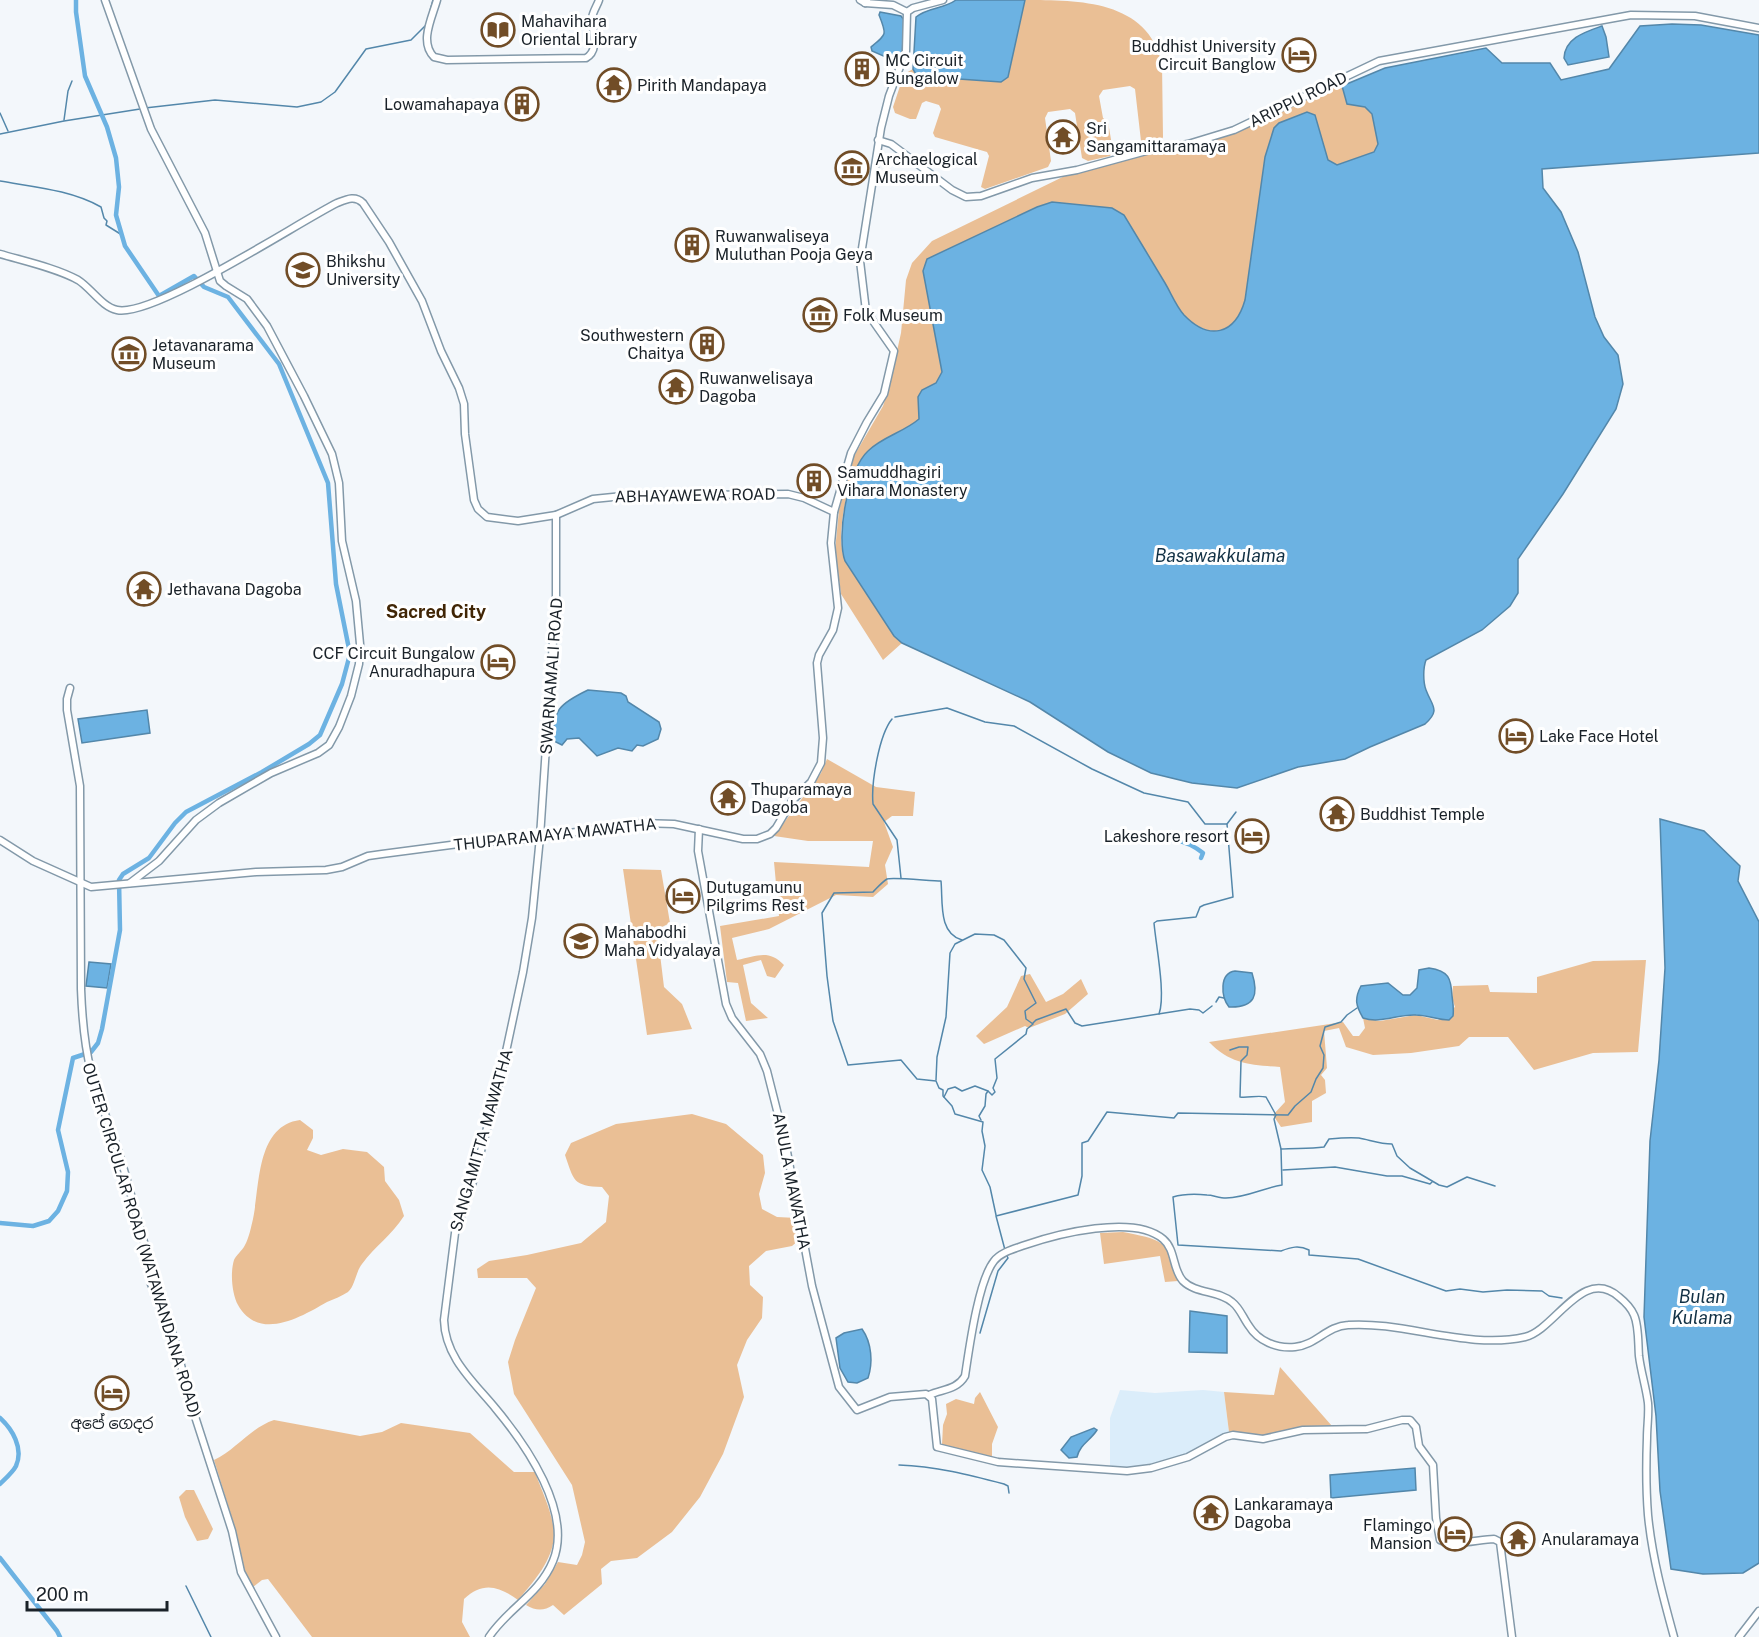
<svg xmlns="http://www.w3.org/2000/svg" width="1759" height="1637" viewBox="0 0 1759 1637" font-family="'Public Sans','Noto Sans Sinhala',sans-serif">
	<style>
		.built { fill: #dbedfa }
		.green { fill: #eabf95 }
		.water { fill: #6cb2e2; stroke: #5387aa; stroke-width: 1.5 }
		.lines { fill: none; stroke-linecap: round; stroke-linejoin: round }
		.stream { stroke: #5387aa; stroke-width: 1.5 }
		.canal { stroke: #6cb2e2; stroke-width: 4.5 }
		.secondary-casing { stroke: #8399a9; stroke-width: 9 }
		.primary-casing { stroke: #8399a9; stroke-width: 9 }
		.secondary { stroke: #fff; stroke-width: 6 }
		.primary { stroke: #fff; stroke-width: 6 }
		.labels { text-anchor: middle; stroke-width: 6; stroke-linejoin: round; paint-order: stroke }
		.poi-label { font-size: 16px; fill: #1a2229; stroke: #fff; text-anchor: start }
		.street-label { font-size: 16px; fill: #1a2229; stroke: #fff }
		.water-label { font-size: 18px; font-style: italic; fill: #123145; stroke: #fff }
		.neighbourhood-label { font-size: 18px; font-weight: bold; fill: #412606; stroke: #fff }
	</style>
	<rect width="100%" height="100%" fill="#f3f7fb"/>
	<polygon class="built" points="1120,1390 1155,1393 1203,1390 1224,1392 1229,1432 1187,1455 1135,1467 1110,1467 1110,1418"/>
	<g class="green">
		<path d="M1025,0C1079,0 1148,0 1162,64L1163,137L1161,141L1146,144L1141,141L1135,89L1130,86L1103,90L1099,96L1103,118L1108,122L1113,151L1110,156L1088,161L1082,158L1075,113L1070,109L1048,112L1045,118L1051,161L1048,167L985,189L981,187L989,156L987,152L935,137L933,133L941,109L939,105L926,101L922,103L916,119H910L895,113L893,107L904,74L913,69L917,76L1001,82L1008,77Z"/>
		<path d="M1340,79L1347,104L1365,107L1372,114L1378,144L1374,152L1337,165L1328,160L1315,116L1265,157L1245,300C1235,335 1209,341 1184,315C1176,307 1171,293 1165,283C1151,261 1138,238 1124,215L1112,208L1052,202L1037,207L928,259L923,271L942,372L936,383L922,390L919,419L846,499C842,518 838,542 845,561L894,636L902,643L883,660L841,594L835,551L839,510L854,456L883,406L888,391L901,333L906,280L912,263L932,241L1077,170L1234,130Z"/>
		<path d="M827,759L876,787L915,792L913,816H892L884,822L893,847L885,865L888,884L873,897L836,895L769,929L732,938L737,960C757,956 769,949 784,965L775,978L767,976L761,960L743,965L751,1003L768,1018L746,1021L738,983L727,982L720,926L779,916L774,862L869,867L873,841H808L774,836L821,773Z"/>
		<polygon points="623,869 661,870 670,923 662,927 659,934 659,946 664,987 682,1004 692,1029 647,1035"/>
		<path d="M1646,960L1638,1052L1593,1053L1534,1070L1508,1037H1469L1459,1046L1411,1053L1373,1055L1346,1047L1339,1028L1324,1031L1327,1068L1321,1075L1325,1080L1326,1093L1312,1101V1122L1281,1127L1273,1115L1285,1102L1280,1067C1251,1065 1230,1064 1209,1042L1343,1022L1353,1036H1359L1365,1028L1363,1018L1380,1021L1416,1015L1438,1020L1455,1007L1452,998L1453,986L1488,985L1490,992L1537,993V977L1593,961Z"/>
		<polygon points="1030,974 1046,1002 1063,994 1081,979 1088,994 1065,1014 1029,1028 1025,1026 984,1044 976,1036 1007,1007 1021,976"/>
		<path d="M692,1114L726,1124L763,1155L765,1173L759,1194L762,1209L777,1217L797,1218L799,1240L792,1246L766,1251L749,1266L750,1285L763,1297L762,1318L747,1340L737,1365L744,1397L723,1454L700,1497L672,1532L637,1558L611,1561L601,1569L602,1584L564,1615L553,1605C544,1611 536,1611 526,1605L545,1584L558,1562L577,1565L582,1555L585,1542L572,1485L514,1394L508,1362L515,1340L536,1288L527,1278H478L477,1269L489,1261L527,1255L581,1243L606,1222L609,1196L602,1187C573,1186 574,1181 565,1155L571,1143L616,1124Z"/>
		<path d="M300,1120L313,1130V1138L307,1150L321,1155L343,1149L367,1152L384,1167L385,1181L399,1200L404,1216C391,1236 376,1245 362,1264C356,1271 355,1286 348,1292C342,1296 334,1299 327,1302C301,1317 259,1342 238,1305C232,1294 230,1273 234,1260C236,1255 242,1251 245,1245C249,1238 251,1227 253,1219C260,1186 256,1126 300,1120Z"/>
		<path d="M1123,1232C1163,1240 1169,1240 1178,1281L1165,1282L1160,1256L1104,1264L1100,1233Z"/>
		<polygon points="1280,1367 1332,1426 1304,1427 1268,1436 1257,1436 1229,1432 1224,1392 1274,1395"/>
		<polygon points="980,1392 998,1427 992,1444 992,1457 969,1453 942,1445 943,1425 947,1414 946,1404 956,1399 974,1404 975,1398"/>
		<path d="M274,1420L360,1436L382,1432L401,1423L470,1433L514,1472H535C541,1489 550,1507 553,1525C559,1554 535,1580 518,1600C499,1586 483,1581 464,1599L462,1622L470,1637H312L268,1579L262,1580L253,1587L246,1577L236,1531L214,1460C236,1450 250,1428 274,1420Z"/>
		<polygon points="186,1490 194,1490 213,1529 208,1539 197,1541 185,1517 179,1497"/>
	</g>
	<g class="water">
		<path d="M956,0H1025L1008,77L1001,82L917,76L913,69L916,17C928,7 944,9 956,0Z"/>
		<path d="M880,12L901,16L904,20L902,59L897,62L872,51L871,47C887,34 887,35 879,15Z"/>
		<path d="M1672,24L1701,25L1759,35V153L1542,169L1543,188L1561,212L1578,252L1595,317L1604,337L1618,355L1623,384L1616,409L1563,494L1518,559V593L1510,606L1482,630L1426,660C1423,668 1423,682 1426,690C1432,706 1441,710 1425,724L1370,747L1345,759L1298,767L1237,788L1192,783L1151,773L1108,752L1030,702L902,643L894,636L845,561C836,536 848,469 868,451C882,437 904,432 919,419L918,397L922,390L936,383L942,372L923,271L927,259L1037,207L1052,202L1112,208L1124,215C1138,238 1151,260 1165,283C1171,293 1176,306 1184,315C1209,341 1235,335 1245,300L1265,157L1274,128L1279,123L1307,112L1315,115L1328,160L1337,165L1374,152L1378,144L1372,114L1365,107L1347,104L1342,86L1385,68L1486,48L1502,63H1550L1561,80L1609,69L1640,26Z"/>
		<path d="M1602,26L1606,37L1609,57L1568,65L1564,58C1565,38 1585,32 1602,26Z"/>
		<path d="M588,690L621,693L626,696L628,702L659,722L661,729L658,739L643,746L637,745L632,751L618,748L597,756L579,738L567,739L562,745L554,741C551,710 561,703 588,690Z"/>
		<polygon points="147,710 150,733 82,743 78,719"/>
		<polygon points="1660,819 1704,831 1740,866 1738,881 1759,922 1759,1563 1743,1573 1703,1574 1671,1569 1660,1491 1656,1416 1644,1317 1650,1141 1659,1060 1665,968"/>
		<polygon points="89,962 111,964 107,988 86,986"/>
		<path d="M1429,968C1449,971 1451,978 1452,996C1453,1003 1454,1009 1453,1016L1449,1020C1438,1020 1427,1015 1416,1015C1397,1014 1381,1024 1363,1018C1356,1006 1354,999 1361,986L1388,983L1403,995H1410L1417,988L1419,970Z"/>
		<path d="M1235,971L1252,973C1259,995 1255,1008 1229,1007C1221,997 1219,973 1235,971Z"/>
		<polygon points="1190,1311 1227,1316 1227,1353 1189,1352"/>
		<path d="M862,1329C872,1343 873,1363 868,1378L857,1383L848,1382L840,1368L836,1338L844,1333Z"/>
		<path d="M1094,1428L1097,1430C1091,1440 1080,1444 1077,1457L1069,1458L1061,1450L1071,1437Z"/>
		<polygon points="1415,1468 1416,1490 1331,1498 1330,1475"/>
	</g>
	<g class="lines">
		<g class="stream">
			<polyline points="430,11 433,0"/>
			<polyline points="145,108 215,100 297,107 321,102 335,92 366,49 411,40 425,26"/>
			<polyline points="0,113 8,131"/>
			<polyline points="64,120 68,91 72,81"/>
			<polyline points="0,134 64,121 140,109"/>
			<path d="M0,181C34,187 71,190 101,207L104,218L107,221L106,225L122,235"/>
			<polyline points="895,717 947,708 985,722 1014,726 1092,769 1144,793 1188,802 1205,824 1227,824"/>
			<path d="M892,719C879,735 871,783 873,804L897,840L901,878"/>
			<path d="M962,940C938,933 943,902 941,881C931,881 893,877 887,879C882,882 877,888 873,892L834,893L822,913L827,976L833,1021L848,1065L901,1060L917,1079L936,1081L939,1088L943,1090V1096L952,1106L955,1114L983,1122L982,1131L985,1146L982,1170L990,1187L996,1215"/>
			<polyline points="1216,1002 1219,997 1224,998"/>
			<path d="M1159,1014C1166,995 1156,946 1154,923L1157,921L1196,917L1200,907L1204,905L1233,897L1227,824L1236,812"/>
			<polyline points="1033,1023 1036,1020 1066,1009 1075,1023 1082,1026 1190,1009 1199,1010 1203,1013 1212,1006"/>
			<path d="M1230,1050L1239,1047H1248L1247,1055L1241,1061L1240,1097C1249,1098 1257,1095 1266,1097L1276,1115L1274,1119L1281,1149L1282,1185C1263,1188 1246,1198 1226,1198C1219,1198 1213,1195 1207,1195C1196,1194 1183,1194 1173,1197L1178,1245L1281,1251C1291,1247 1299,1245 1309,1250V1255L1358,1259L1446,1291L1460,1289L1483,1292L1507,1290L1542,1291L1549,1296L1562,1298"/>
			<polyline points="936,1080 937,1057 946,1017 950,953 955,944 975,934 994,935 1004,940 1026,968 1024,979 1036,1003 1025,1011 1026,1019 1033,1024 1027,1029 1026,1034 995,1059 997,1078 993,1088 995,1092 992,1095 988,1091 975,1086 962,1091 955,1087 948,1089 944,1097"/>
			<polyline points="981,1120 979,1116 985,1106 986,1094 988,1091"/>
			<path d="M1281,1149C1296,1148 1309,1149 1324,1147L1329,1139C1339,1138 1349,1137 1359,1138C1370,1140 1380,1144 1392,1144L1397,1156L1410,1168L1439,1185L1447,1187L1467,1177L1495,1186"/>
			<polyline points="1283,1170 1335,1167 1387,1176 1402,1176 1430,1184 1432,1182"/>
			<polyline points="1005,1250 996,1216 1078,1195 1082,1176 1082,1143 1088,1141 1107,1112 1174,1118 1178,1113 1288,1115 1295,1106 1311,1092 1316,1079 1323,1068 1324,1055 1320,1046 1325,1027 1341,1022 1347,1015 1357,1008"/>
			<polyline points="980,1333 998,1271 1008,1258 1006,1254"/>
			<path d="M899,1465C935,1466 970,1475 1004,1484L1008,1486L1009,1493"/>
			<polyline points="186,1586 211,1637"/>
		</g>
		<g class="canal">
			<path d="M1147,841C1170,839 1184,838 1203,853L1201,858"/>
			<polyline points="0,1223 33,1226 49,1221 58,1211 67,1191 68,1172 58,1130 73,1058 91,1052 98,1043 102,1029 120,930 119,880 123,874 149,858 175,823 186,812 262,772 309,744 320,735 342,684 350,654 336,584 328,483 279,364 228,297 204,287 194,276 159,296 125,246 116,215 119,187 116,158 107,127 85,76 76,12 76,0"/>
			<path d="M0,1418C12,1429 24,1448 16,1466C13,1472 5,1479 0,1484"/>
			<polyline points="0,1558 57,1631 60,1637"/>
		</g>
		<g class="secondary-casing">
			<g id="secondary">
				<polyline points="105,0 151,129 205,233 220,281 226,286 247,299 267,326 304,396 332,454 339,483 342,541 356,601 360,644 359,664 351,696 339,727 329,745 318,753 271,773 219,803 196,820 159,861 130,883"/>
				<path d="M437,0C432,18 419,42 434,57L447,60L586,58C600,50 592,32 592,18C593,11 597,6 599,0"/>
				<polyline points="865,3 893,5 907,12"/>
				<polyline points="878,140 891,144 952,190 966,197 981,196 1032,178 1077,170 1150,150 1188,144 1234,130 1379,61 1631,15 1695,16 1759,28"/>
				<path d="M0,254C24,261 56,268 78,280C91,288 102,307 117,310C153,318 297,223 337,203C347,199 355,195 363,203L389,242L422,301L441,351L459,388L464,404L465,434L474,500L478,509L487,517L518,521L556,515L593,499L623,496L788,494L804,498L834,512"/>
				<path d="M70,688L67,699V710L80,786L81,989C82,1016 84,1044 91,1071C99,1102 113,1132 122,1163C135,1206 144,1250 160,1291L151,1284L169,1322L175,1341L190,1401L232,1531L241,1572L276,1637"/>
				<path d="M699,829L698,851L726,1004L732,1018L760,1054L767,1071L786,1146L812,1286L839,1387L857,1410L890,1397L926,1394L932,1399L937,1447L998,1462L1127,1471L1151,1468L1188,1457L1225,1437L1233,1435L1263,1439L1303,1430L1367,1429L1402,1420H1410L1416,1427L1419,1446L1433,1465L1436,1518L1440,1540C1452,1547 1480,1539 1494,1539L1500,1542L1512,1637"/>
				<polyline points="0,840 33,861 91,887 256,872 326,870 342,867 368,856 382,854 466,843 526,839 641,823 674,824 743,839 757,839 770,834 776,828 792,801 811,782 821,763 823,738 817,663 819,655 833,630 838,608 831,543 834,512 851,453 867,422 884,394 894,351 866,311 860,261 881,128 889,96 906,51 907,12 913,8 943,0"/>
				<path d="M929,1395C942,1389 957,1390 965,1376C969,1350 978,1281 994,1261C1001,1252 1014,1249 1025,1245C1057,1234 1134,1214 1163,1239C1176,1250 1172,1269 1183,1281C1196,1294 1218,1290 1232,1302C1240,1308 1243,1318 1249,1326C1258,1341 1277,1349 1295,1347C1316,1345 1327,1326 1348,1325C1404,1321 1468,1350 1525,1337C1555,1330 1583,1265 1619,1297C1624,1301 1631,1308 1634,1315C1639,1326 1638,1344 1639,1356C1641,1372 1646,1387 1648,1403C1649,1414 1647,1426 1647,1438C1646,1464 1646,1490 1648,1515C1652,1557 1663,1597 1674,1637"/>
				<path d="M489,1637C508,1608 539,1595 553,1561C573,1512 526,1445 496,1409C474,1382 445,1358 444,1320L455,1233L472,1185L501,1075L523,972L532,918L540,837L556,596V515"/>
				<polyline points="1739,1637 1759,1611"/>
			</g>
		</g>
		<g class="primary-casing">
			<polyline id="primary" points="860,0 865,3 867,0"/>
		</g>
		<use href="#secondary" class="secondary"/>
		<use href="#primary" class="primary"/>
	</g>
	<defs>
		<g id="library-ring" transform="scale(1.725)"><circle r="9.5" fill="#fff" stroke="#714d27" stroke-width="1.5"/><path d="M-6-4Q-3-5.5-.7-3.5V5Q-3 3-6 4ZM6-4Q3-5.5 .7-3.5V5Q3 3 6 4Z" fill="#714d27"/></g>
		<g id="hotel-ring" transform="scale(1.725)"><circle r="9.5" fill="#fff" stroke="#714d27" stroke-width="1.5"/><path d="M-6-4.5h1.5V1H6V5H4.5V3h-9V5H-6ZM-4 0a1.8 1.8 0 1 1 3.6 0ZM.5 0V-2.5h3Q6-2.5 6 0Z" fill="#714d27"/></g>
		<g id="building-ring" transform="scale(1.725)"><circle r="9.5" fill="#fff" stroke="#714d27" stroke-width="1.5"/><path d="M-4-6H4V6H1V3H-1V6H-4ZM-2.5-4.3h1.7v1.8h-1.7ZM.8-4.3h1.7v1.8H.8ZM-2.5-1h1.7V.8h-1.7ZM.8-1h1.7V.8H.8Z" fill="#714d27"/></g>
		<g id="temple-ring" transform="scale(1.725)"><circle r="9.5" fill="#fff" stroke="#714d27" stroke-width="1.5"/><path d="M0-6L5-2H3V0L6.5 2.5H4V6H1.5V3h-3V6H-4V2.5H-6.5L-3 0V-2H-5Z" fill="#714d27"/></g>
		<g id="museum-ring" transform="scale(1.725)"><circle r="9.5" fill="#fff" stroke="#714d27" stroke-width="1.5"/><path d="M0-6L6-3V-2H-6V-3ZM-5-1h2V3h-2ZM-1-1h2V3h-2ZM3-1h2V3H3ZM-6 4H6V6H-6Z" fill="#714d27"/></g>
		<g id="university-ring" transform="scale(1.725)"><circle r="9.5" fill="#fff" stroke="#714d27" stroke-width="1.5"/><path d="M0-5L7-2L0 1L-7-2ZM-4 1L0 2.5L4 1V4Q0 6-4 4Z" fill="#714d27"/></g>
		<g id="school-ring" transform="scale(1.725)"><circle r="9.5" fill="#fff" stroke="#714d27" stroke-width="1.5"/><path d="M0-5L7-2L0 1L-7-2ZM-4 1L0 2.5L4 1V4Q0 6-4 4Z" fill="#714d27"/></g>
	</defs>
	<g fill-rule="evenodd">
		<use href="#library-ring" x="498" y="30"/>
		<use href="#hotel-ring" x="1299" y="55"/>
		<use href="#building-ring" x="862" y="69"/>
		<use href="#temple-ring" x="614" y="85"/>
		<use href="#building-ring" x="522" y="104"/>
		<use href="#temple-ring" x="1063" y="137"/>
		<use href="#museum-ring" x="852" y="168"/>
		<use href="#building-ring" x="692" y="245"/>
		<use href="#university-ring" x="303" y="270"/>
		<use href="#museum-ring" x="820" y="315"/>
		<use href="#building-ring" x="707" y="344"/>
		<use href="#museum-ring" x="129" y="354"/>
		<use href="#temple-ring" x="676" y="387"/>
		<use href="#building-ring" x="814" y="481"/>
		<use href="#temple-ring" x="144" y="589"/>
		<use href="#hotel-ring" x="498" y="662"/>
		<use href="#hotel-ring" x="1516" y="736"/>
		<use href="#temple-ring" x="728" y="798"/>
		<use href="#temple-ring" x="1337" y="814"/>
		<use href="#hotel-ring" x="1252" y="836"/>
		<use href="#hotel-ring" x="683" y="896"/>
		<use href="#school-ring" x="581" y="941"/>
		<use href="#hotel-ring" x="112" y="1393"/>
		<use href="#temple-ring" x="1211" y="1513"/>
		<use href="#hotel-ring" x="1455" y="1534"/>
		<use href="#temple-ring" x="1518" y="1539"/>
	</g>
	<g class="labels">
		<g class="poi-label">
			<text x="521" y="27">Mahavihara<tspan x="521" dy="18">Oriental Library</tspan></text>
			<text x="1276" y="52" text-anchor="end">Buddhist University<tspan x="1276" dy="18">Circuit Banglow</tspan></text>
			<text x="885" y="66">MC Circuit<tspan x="885" dy="18">Bungalow</tspan></text>
			<text x="637" y="91">Pirith Mandapaya</text>
			<text x="499" y="110" text-anchor="end">Lowamahapaya</text>
			<text x="1086" y="134">Sri<tspan x="1086" dy="18">Sangamittaramaya</tspan></text>
			<text x="875" y="165">Archaelogical<tspan x="875" dy="18">Museum</tspan></text>
			<text x="715" y="242">Ruwanwaliseya<tspan x="715" dy="18">Muluthan Pooja Geya</tspan></text>
			<text x="326" y="267">Bhikshu<tspan x="326" dy="18">University</tspan></text>
			<text x="843" y="321">Folk Museum</text>
			<text x="684" y="341" text-anchor="end">Southwestern<tspan x="684" dy="18">Chaitya</tspan></text>
			<text x="152" y="351">Jetavanarama<tspan x="152" dy="18">Museum</tspan></text>
			<text x="699" y="384">Ruwanwelisaya<tspan x="699" dy="18">Dagoba</tspan></text>
			<text x="837" y="478">Samuddhagiri<tspan x="837" dy="18">Vihara Monastery</tspan></text>
			<text x="167" y="595">Jethavana Dagoba</text>
			<text x="475" y="659" text-anchor="end">CCF Circuit Bungalow<tspan x="475" dy="18">Anuradhapura</tspan></text>
			<text x="1539" y="742">Lake Face Hotel</text>
			<text x="751" y="795">Thuparamaya<tspan x="751" dy="18">Dagoba</tspan></text>
			<text x="1360" y="820">Buddhist Temple</text>
			<text x="1229" y="842" text-anchor="end">Lakeshore resort</text>
			<text x="706" y="893">Dutugamunu<tspan x="706" dy="18">Pilgrims Rest</tspan></text>
			<text x="604" y="938">Mahabodhi<tspan x="604" dy="18">Maha Vidyalaya</tspan></text>
			<text x="112" y="1429" text-anchor="middle">අපේ ගෙදර</text>
			<text x="1234" y="1510">Lankaramaya<tspan x="1234" dy="18">Dagoba</tspan></text>
			<text x="1432" y="1531" text-anchor="end">Flamingo<tspan x="1432" dy="18">Mansion</tspan></text>
			<text x="1541" y="1545">Anularamaya</text>
		</g>
		<g class="street-label">
			<text transform="translate(1298 99) rotate(-26)" y="6">ARIPPU ROAD</text>
			<text transform="translate(695 495) rotate(-1)" y="6">ABHAYAWEWA ROAD</text>
			<text transform="translate(551 676) rotate(-86)" y="6">SWARNAMALI ROAD</text>
			<text transform="translate(555 834) rotate(-6)" y="6">THUPARAMAYA MAWATHA</text>
			<text transform="translate(481 1140) rotate(-74)" y="6">SANGAMITTA MAWATHA</text>
			<text transform="translate(792 1181) rotate(79)" y="6">ANULA MAWATHA</text>
			<text transform="translate(142 1240) rotate(73)" y="6">OUTER CIRCULAR ROAD (WATAWANDANA ROAD)</text>
		</g>
		<g class="water-label">
			<text x="1220" y="562">Basawakkulama</text>
			<text x="1702" y="1303">Bulan<tspan x="1702" dy="21">Kulama</tspan></text>
		</g>
		<g class="neighbourhood-label">
			<text x="436" y="618">Sacred City</text>
		</g>
	</g>
	<path d="M27 1601v9h140v-9" fill="none" stroke="#1a2229" stroke-width="3"/>
	<text x="36" y="1601" font-size="18" fill="#1a2229" stroke="#ffffff" stroke-width="4.5" paint-order="stroke">200 m</text>
</svg>
